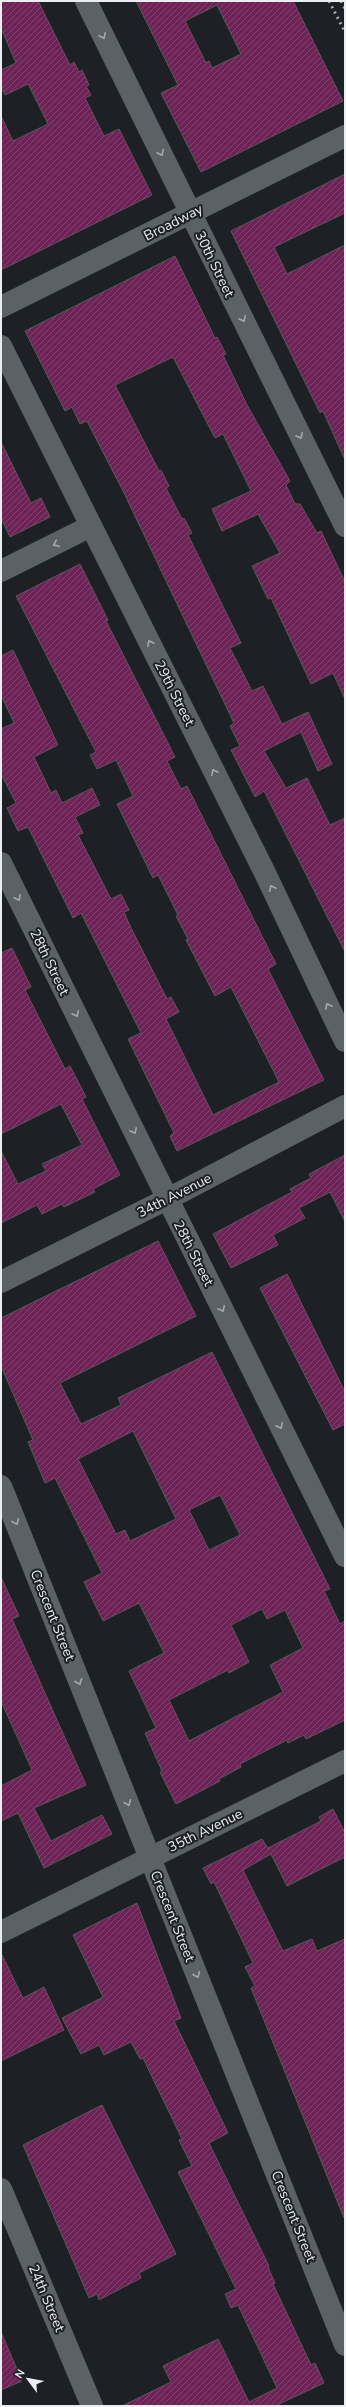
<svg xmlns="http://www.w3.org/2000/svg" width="346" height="2407" viewBox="0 0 346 2407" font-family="'Nunito Sans',sans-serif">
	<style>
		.building { fill: url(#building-hatch); stroke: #5c565a; fill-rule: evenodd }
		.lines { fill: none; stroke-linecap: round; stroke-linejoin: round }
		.street { stroke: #5b6165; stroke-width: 22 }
		.secondary { stroke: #5b6165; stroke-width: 22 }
		.rail { stroke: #a7aaae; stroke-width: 3; stroke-dasharray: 2 4; stroke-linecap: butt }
		.oneway { stroke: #a3a8ab }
		.labels { text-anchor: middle; stroke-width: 4; stroke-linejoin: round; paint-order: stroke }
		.street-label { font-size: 14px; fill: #ebeef1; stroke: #1d2125 }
	</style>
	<defs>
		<pattern id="building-hatch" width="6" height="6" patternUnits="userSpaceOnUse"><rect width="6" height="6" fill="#6e2356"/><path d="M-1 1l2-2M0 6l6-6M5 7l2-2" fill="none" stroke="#83436f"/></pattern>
	</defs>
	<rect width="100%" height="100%" fill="#1d2125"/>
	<g class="building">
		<polygon points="1,1 38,1 70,65 74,62 79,72 82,70 89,85 86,86 91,95 85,98 104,136 119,129 152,195 1,270 1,116 13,141 48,124 28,84 5,95 1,87 1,70 16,63 1,28"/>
		<path d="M136,1H293L343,101L201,172L161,93L178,85ZM217,5L241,54L212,68L209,61L206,63L185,21Z"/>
		<polygon points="345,174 345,213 274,247 287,274 345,245 345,460 323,411 320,413 231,231"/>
		<polygon points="175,256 215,338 217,337 226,354 223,355 247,405 290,481 286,485 295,504 300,504 317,533 321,531 345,582 345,699 333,673 311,684 271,598 268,599 252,566 280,553 258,514 222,531 212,509 251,491 223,434 215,438 173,357 115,385 159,471 161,470 169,486 166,488 182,519 184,518 192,533 188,535 241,643 230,648 252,691 263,686 282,724 308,712 332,764 318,771 301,732 264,751 286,788 307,778 330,825 345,818 345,952 264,791 255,797 231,750 240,746 230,726 234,723 124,493 87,421 80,424 72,407 65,411 25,331"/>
		<polygon points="1,442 31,503 41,498 50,517 10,537 1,518"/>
		<polygon points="80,564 108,620 106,621 175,757 167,761 181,789 187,786 276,964 268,969 324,1080 177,1151 170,1136 174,1133 128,1039 141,1033 81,913 73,918 28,827 18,831 7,808 16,803 1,774 1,729 14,723 1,695 1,656 13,650 58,745 34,757 51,793 56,790 62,803 92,788 100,805 75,817 83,833 78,835 111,899 121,894 129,910 124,912 130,926 167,999 171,997 179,1012 166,1019 213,1115 279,1082 231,987 215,996 186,940 188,939 176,916 178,915 158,875 153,878 117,804 133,796 116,760 97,769 90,755 96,752 16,596"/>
		<polygon points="12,948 31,987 25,990 65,1069 70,1066 86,1097 82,1099 120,1175 93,1189 95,1192 64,1207 62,1204 42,1214 37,1205 1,1223 1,1151 18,1184 46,1171 42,1164 82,1145 61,1104 1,1134 1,953"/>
		<polygon points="345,1155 345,1222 330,1192 299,1208 305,1218 273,1235 278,1245 231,1268 213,1234 292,1192 290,1189 311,1178 309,1174"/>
		<path d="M158,1241L196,1316L60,1383L81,1424L121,1405L118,1398L212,1352L330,1589L324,1591L340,1624L345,1621V1720L306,1739L304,1735L288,1743L287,1740L240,1764L241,1767L219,1779L220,1781L176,1804L160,1772L162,1771L145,1733L156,1728L129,1671L164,1653L139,1603L103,1621L84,1582L102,1573L55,1478L45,1483L28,1442L33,1440L1,1366V1318ZM133,1431L176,1519L130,1541L125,1530L116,1534L78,1459ZM220,1495L240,1535L209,1550L189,1510ZM262,1609L267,1619L285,1610L303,1648L270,1665L283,1692L189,1741L169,1700L228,1670L229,1673L249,1662L231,1625Z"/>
		<polygon points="287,1274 345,1392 345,1424 333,1430 260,1288"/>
		<polygon points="1,1577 19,1616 12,1619 86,1785 34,1808 51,1841 102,1815 112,1834 44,1868 18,1813 1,1821 1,1786 32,1770 1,1701"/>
		<polygon points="333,1809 345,1833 345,1857 287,1886 271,1854 243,1870 283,1951 312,1939 317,1951 345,1939 344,2218 251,1988 255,1986 245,1967 253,1963 214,1882 211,1884 203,1868 262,1839 269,1850 268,1848 321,1821 319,1817"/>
		<polygon points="137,1903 181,2018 174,2021 228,2133 209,2143 269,2266 268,2267 275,2283 273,2284 311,2365 315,2363 324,2383 275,2406 122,2406 171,2382 163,2366 218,2339 249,2402 277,2388 238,2305 231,2308 225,2294 236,2289 178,2172 192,2166 179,2140 182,2139 143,2058 140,2059 131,2042 104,2055 99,2045 81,2054 62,2018 103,1997 73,1935"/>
		<polygon points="1,1953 23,1998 44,1987 64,2030 1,2061"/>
		<polygon points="102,2105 176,2254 139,2273 141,2278 99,2300 97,2294 89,2298 23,2145"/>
		<polygon points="1,2332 22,2381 1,2390"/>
	</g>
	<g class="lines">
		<g class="street">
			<polyline points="86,1 345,526"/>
			<polyline points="1,346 265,873 345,1041"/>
			<polyline points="1,571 91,526"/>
			<polyline points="1,863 345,1556"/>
			<polyline points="1,2189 92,2406"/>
		</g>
		<g class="secondary">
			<polyline points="1,307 345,136"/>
			<polyline points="1,1282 183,1191 345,1106"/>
			<polyline points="1,1486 345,2345"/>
			<polyline points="1,1932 345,1761"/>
		</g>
		<g class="rail">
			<polyline points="329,1 345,32"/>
			<polyline points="341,1 345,9"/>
		</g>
	</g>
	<defs><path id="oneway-chevron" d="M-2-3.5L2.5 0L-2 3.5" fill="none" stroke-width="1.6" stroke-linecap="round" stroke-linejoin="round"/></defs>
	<g class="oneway">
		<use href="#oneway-chevron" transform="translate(103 36) rotate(64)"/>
		<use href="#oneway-chevron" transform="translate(161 153) rotate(64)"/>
		<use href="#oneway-chevron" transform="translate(243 319) rotate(64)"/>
		<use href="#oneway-chevron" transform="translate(300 436) rotate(64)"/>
		<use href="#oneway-chevron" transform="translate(56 544) rotate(154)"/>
		<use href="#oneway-chevron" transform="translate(150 643) rotate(-117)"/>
		<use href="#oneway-chevron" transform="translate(214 772) rotate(-117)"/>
		<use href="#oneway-chevron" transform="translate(272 888) rotate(-115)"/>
		<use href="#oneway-chevron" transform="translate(18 898) rotate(64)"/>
		<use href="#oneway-chevron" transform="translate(328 1006) rotate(-115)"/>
		<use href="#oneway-chevron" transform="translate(76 1014) rotate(64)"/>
		<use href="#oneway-chevron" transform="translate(134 1131) rotate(64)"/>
		<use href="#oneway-chevron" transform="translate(222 1309) rotate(64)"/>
		<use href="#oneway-chevron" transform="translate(280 1426) rotate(64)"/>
		<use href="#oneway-chevron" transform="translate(16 1522) rotate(68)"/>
		<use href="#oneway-chevron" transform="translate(79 1682) rotate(68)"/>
		<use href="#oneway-chevron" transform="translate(128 1803) rotate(68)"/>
		<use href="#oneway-chevron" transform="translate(197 1975) rotate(68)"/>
	</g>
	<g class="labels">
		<g class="street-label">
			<text transform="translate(173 222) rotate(-27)" y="5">Broadway</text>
			<text transform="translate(215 264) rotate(64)" y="5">30th Street</text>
			<text transform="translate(175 693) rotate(63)" y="5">29th Street</text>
			<text transform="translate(50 962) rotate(64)" y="5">28th Street</text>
			<text transform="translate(174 1195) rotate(-27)" y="5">34th Avenue</text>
			<text transform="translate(194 1253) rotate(63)" y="5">28th Street</text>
			<text transform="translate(53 1615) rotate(68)" y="5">Crescent Street</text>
			<text transform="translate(205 1830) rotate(-26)" y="5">35th Avenue</text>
			<text transform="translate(173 1916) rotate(68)" y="5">Crescent Street</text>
			<text transform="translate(294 2216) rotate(68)" y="5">Crescent Street</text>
			<text transform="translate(47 2298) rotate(67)" y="5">24th Street</text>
		</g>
	</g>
	<rect width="346" height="2407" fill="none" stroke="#ebeef1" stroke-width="4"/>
	<g transform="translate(28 2379) rotate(302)" stroke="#1d2125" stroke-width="3" paint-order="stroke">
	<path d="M0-3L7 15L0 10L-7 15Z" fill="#ebeef1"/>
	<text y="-6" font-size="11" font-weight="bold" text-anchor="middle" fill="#ebeef1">N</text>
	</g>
</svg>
